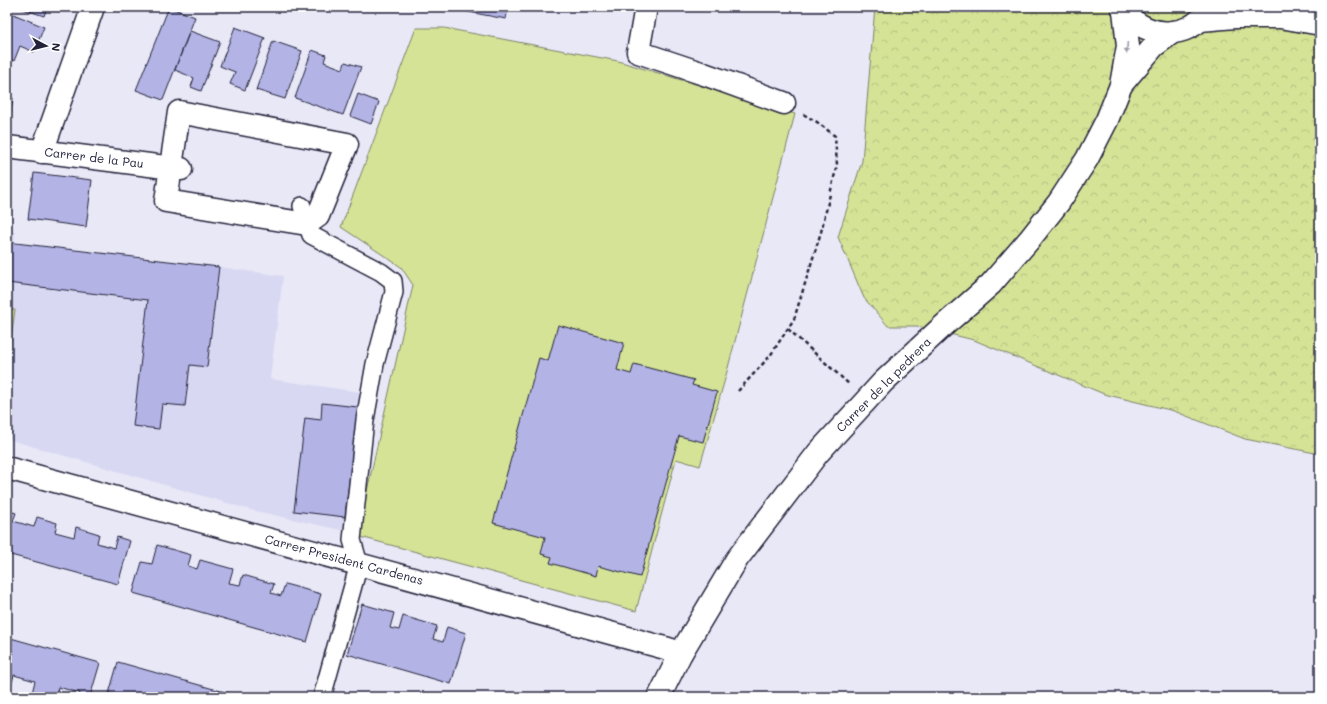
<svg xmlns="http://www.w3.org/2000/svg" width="1327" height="704" viewBox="0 0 1327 704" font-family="Mali,sans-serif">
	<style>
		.built { fill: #d8d8f2 }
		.grass { fill: #d4e396; stroke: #7b8268 }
		.forest { fill: url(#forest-crowns); stroke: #7b8268 }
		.building { fill: #b3b3e5; stroke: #22223b }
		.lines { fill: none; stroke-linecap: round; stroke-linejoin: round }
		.pedestrian-casing { stroke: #22223b; stroke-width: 20 }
		.minor-casing { stroke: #22223b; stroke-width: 25 }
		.secondary-casing { stroke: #22223b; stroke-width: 25 }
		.path { stroke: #22223b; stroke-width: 2.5; stroke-dasharray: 4 3; stroke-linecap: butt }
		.pedestrian { stroke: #fff; stroke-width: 17 }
		.minor { stroke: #fff; stroke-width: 22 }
		.secondary { stroke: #fff; stroke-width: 22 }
		.oneway { fill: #9c9ca7 }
		.labels { text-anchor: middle; stroke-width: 4; stroke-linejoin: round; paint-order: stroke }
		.street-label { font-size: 12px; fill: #22223b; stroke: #fff }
	</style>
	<defs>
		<pattern id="forest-crowns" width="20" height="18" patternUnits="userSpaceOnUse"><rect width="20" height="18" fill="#d4e396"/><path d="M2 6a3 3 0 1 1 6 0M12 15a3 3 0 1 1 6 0" fill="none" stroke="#b6c282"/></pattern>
	</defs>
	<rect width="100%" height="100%" fill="#e8e8f7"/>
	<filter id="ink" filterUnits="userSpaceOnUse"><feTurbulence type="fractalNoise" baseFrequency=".025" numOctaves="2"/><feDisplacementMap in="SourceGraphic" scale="8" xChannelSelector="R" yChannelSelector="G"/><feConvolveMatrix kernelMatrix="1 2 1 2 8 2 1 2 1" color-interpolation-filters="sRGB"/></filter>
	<g filter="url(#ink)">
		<polygon class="built" points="7,231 15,232 14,243 219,267 283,276 270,379 367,393 350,532 251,510 7,439"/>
		<g class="grass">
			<polygon points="416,28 444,28 618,61 795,114 725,379 700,466 676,459 636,611 357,536 413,285 401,267 341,227"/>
			<polygon points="7,309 15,310 7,368"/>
		</g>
		<polygon class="forest" points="875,7 1320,7 1320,454 1245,439 1174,411 1104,394 974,340 917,326 888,326 864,298 838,237 862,161"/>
		<g class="building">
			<polygon points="17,7 47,7 44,16"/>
			<polygon points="169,7 195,17 163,100 136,90"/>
			<polygon points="459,7 508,7 506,19 458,10"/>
			<polygon points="11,13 44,27 34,52 20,46 14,61 7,58 7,23"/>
			<polygon points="235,27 265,38 245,90 230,84 235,72 220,66"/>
			<polygon points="190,31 220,42 201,91 191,87 194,78 175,70"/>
			<polygon points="273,41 302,51 285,99 256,90"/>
			<polygon points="312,50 326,55 324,62 343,69 345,62 361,67 343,115 295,98"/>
			<polygon points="358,94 379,102 371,124 350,116"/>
			<polygon points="7,97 13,98 10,118 7,118"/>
			<polygon points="34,173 92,180 86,227 28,219"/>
			<polygon points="7,242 219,267 207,367 190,365 185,406 162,404 159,429 133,426 148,300 7,283"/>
			<polygon points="558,325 624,343 617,370 631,374 634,364 694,380 692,385 717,392 703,442 679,436 640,577 598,566 596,576 550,563 552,557 541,554 545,537 493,523 539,358 548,361"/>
			<polygon points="322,403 358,407 345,517 294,511 305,418 321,420"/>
			<polygon points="7,510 16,513 13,521 34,527 37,517 57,523 55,532 74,537 76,527 99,534 97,543 114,548 117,537 130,541 118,584 7,554"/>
			<polygon points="157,545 191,555 188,566 197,569 200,560 233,569 229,583 240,585 243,575 274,584 271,593 281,596 285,584 321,594 307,642 133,593 142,562 152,564"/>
			<polygon points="362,604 394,613 390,628 399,630 403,616 437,626 433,639 443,642 447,627 466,633 451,684 347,654"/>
			<polygon points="7,637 100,663 90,697 79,697 80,693 58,687 56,697 47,697 32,693 35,681 14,675 11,686 7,685"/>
			<polygon points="118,662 210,688 244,697 108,697"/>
		</g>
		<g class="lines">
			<g class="pedestrian-casing">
				<polyline id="pedestrian" points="302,206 311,235 381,272 393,281 394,292 375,364 365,420 352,540 359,564 322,697"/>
			</g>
			<g class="minor-casing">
				<g id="minor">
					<polyline points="646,7 638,52 704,74 784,103"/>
					<polyline points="1121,85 1154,46 1173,32"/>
					<polygon points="179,112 347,144 318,216 307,224 166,201"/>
					<polyline points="7,147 181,169"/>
					<polyline points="42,152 93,7"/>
					<polyline points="7,468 665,648 681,653"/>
					<polyline points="659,697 681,653 737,559 818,453 883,382 941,328 991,284 1029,240 1059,202 1087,159 1107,120 1121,85 1128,46 1124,10"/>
				</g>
			</g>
			<g class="secondary-casing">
				<g id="secondary">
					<path d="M1122,7C1141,39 1189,42 1209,9"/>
					<polyline points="1200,20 1235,17 1280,17 1315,23"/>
				</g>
			</g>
			<g class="path">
				<polyline points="788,329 850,385"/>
				<polyline points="738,391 770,356 794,319 821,232 837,165 835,136 817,122 803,114"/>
			</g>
			<use href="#pedestrian" class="pedestrian"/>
			<use href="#minor" class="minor"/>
			<use href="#secondary" class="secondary"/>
		</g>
		<defs><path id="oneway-solid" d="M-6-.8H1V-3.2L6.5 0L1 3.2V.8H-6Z"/></defs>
		<use class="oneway" href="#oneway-solid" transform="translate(1127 48) rotate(94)"/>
	</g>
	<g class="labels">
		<g class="street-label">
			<text transform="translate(94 158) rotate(7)" y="4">Carrer de la Pau</text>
			<text transform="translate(884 385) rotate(-45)" y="4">Carrer de la pedrera</text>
			<text transform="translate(344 560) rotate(15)" y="4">Carrer President Cardenas</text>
		</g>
	</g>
	<rect width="1327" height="704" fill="none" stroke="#fff" stroke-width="24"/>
	<rect x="12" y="12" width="1303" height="680" fill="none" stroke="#22223b" stroke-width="1.5" filter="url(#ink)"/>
	<g transform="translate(46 46) rotate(97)" stroke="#ffffff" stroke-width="3" paint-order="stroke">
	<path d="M0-3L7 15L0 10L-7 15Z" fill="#22223b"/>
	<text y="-6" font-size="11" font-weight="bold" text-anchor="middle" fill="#22223b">N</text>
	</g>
</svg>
